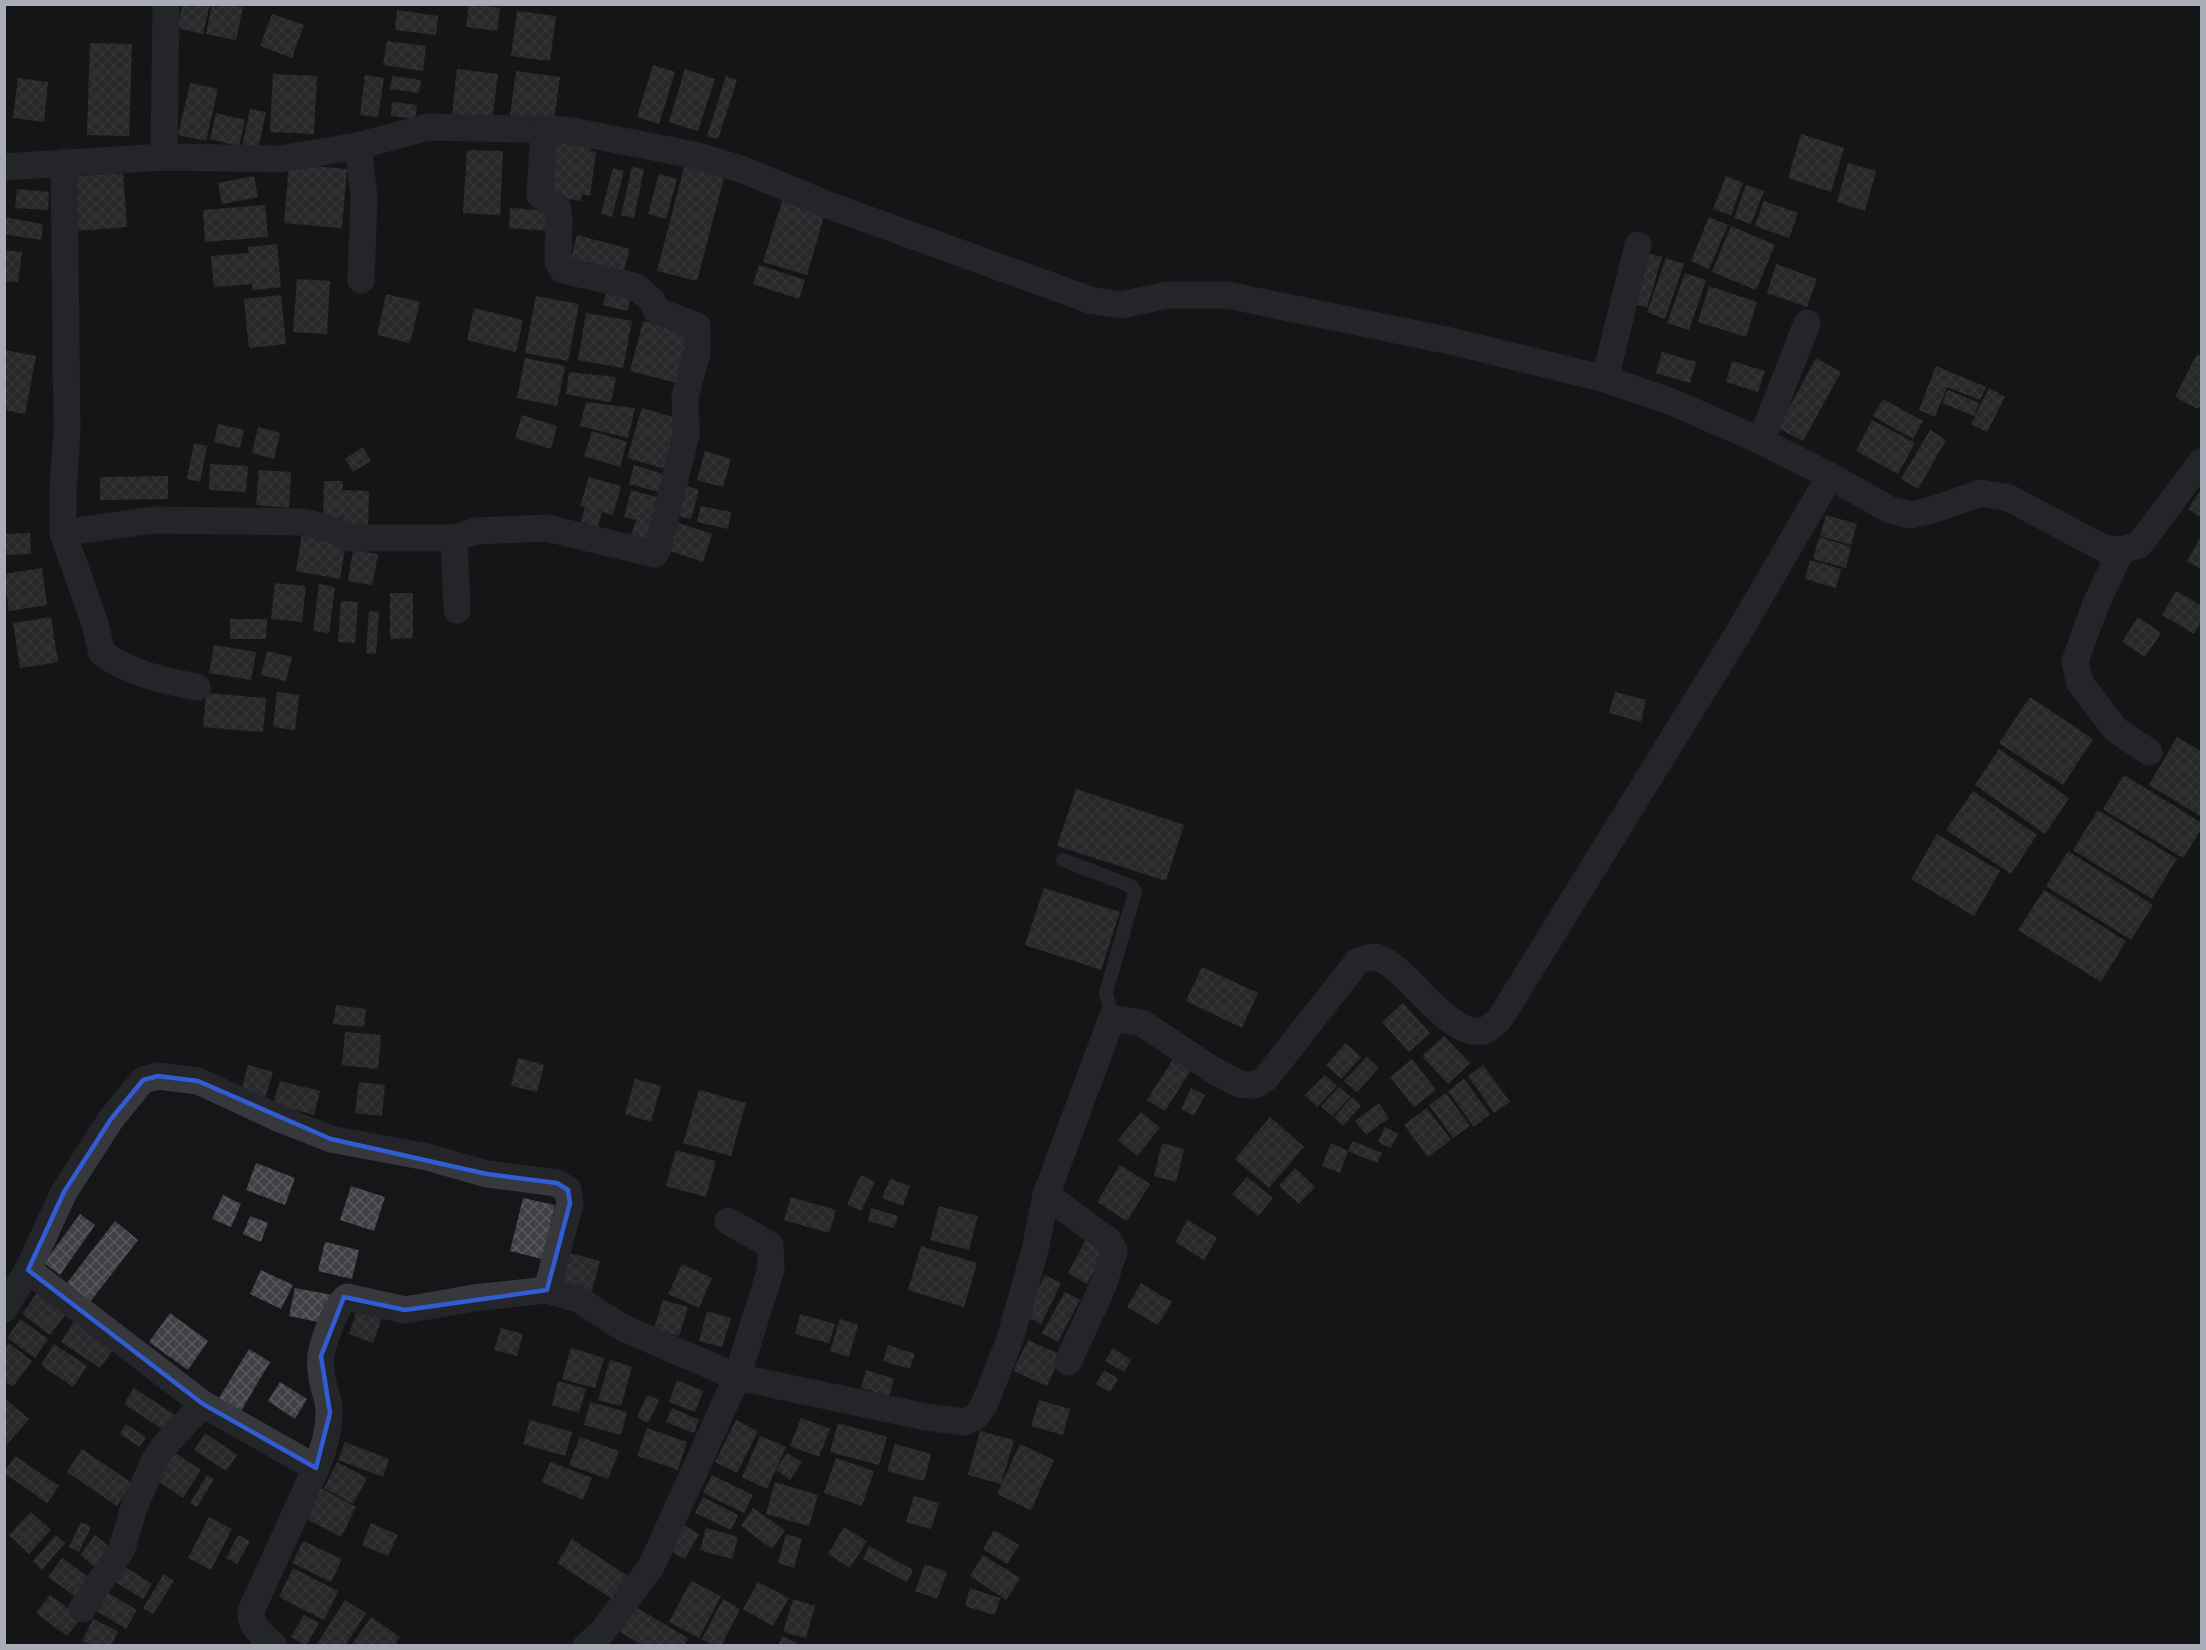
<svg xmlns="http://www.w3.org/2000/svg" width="2206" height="1650" viewBox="0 0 2206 1650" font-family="Lato,sans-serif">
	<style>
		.building { fill: url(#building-cross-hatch) }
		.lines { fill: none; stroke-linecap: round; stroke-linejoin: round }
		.service { stroke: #37383d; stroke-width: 14 }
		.minor { stroke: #37383d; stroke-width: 27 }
		.marked { fill: none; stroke: #325cd3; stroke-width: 4.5; stroke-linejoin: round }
	</style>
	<defs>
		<pattern id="building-cross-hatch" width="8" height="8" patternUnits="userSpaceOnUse" patternTransform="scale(1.5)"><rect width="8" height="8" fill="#404145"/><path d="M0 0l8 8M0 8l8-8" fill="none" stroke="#595a5e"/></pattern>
	</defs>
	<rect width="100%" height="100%" fill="#161618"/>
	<g class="building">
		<polygon points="183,4 210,4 203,34 177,28"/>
		<polygon points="212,4 231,4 243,7 236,40 206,34"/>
		<polygon points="469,4 500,8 497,31 466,27"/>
		<polygon points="397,10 438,16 436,35 395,30"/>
		<polygon points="517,11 556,16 550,61 511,56"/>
		<polygon points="272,14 304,25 292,58 260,46"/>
		<polygon points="387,41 426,46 423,71 383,65"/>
		<polygon points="90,43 132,44 129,136 87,135"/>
		<polygon points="653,65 675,72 659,124 637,117"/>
		<polygon points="457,69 498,74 492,120 452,115"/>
		<polygon points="685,69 715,79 698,131 669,122"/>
		<polygon points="516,71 560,77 554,121 510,115"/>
		<polygon points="273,74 317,76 314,134 270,132"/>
		<polygon points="365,75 384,78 378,117 360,115"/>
		<polygon points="392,76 421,80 419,93 390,89"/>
		<polygon points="726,76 737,80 718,139 707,136"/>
		<polygon points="18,78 48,82 44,122 13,118"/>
		<polygon points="190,83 218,89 206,141 178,135"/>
		<polygon points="392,102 417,105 415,119 391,116"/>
		<polygon points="250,109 266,112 258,150 242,147"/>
		<polygon points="216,113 245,120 239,146 210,139"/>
		<polygon points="1801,134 1844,148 1831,192 1788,178"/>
		<polygon points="557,139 591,145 590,151 596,152 590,196 582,194 580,201 546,194"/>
		<polygon points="467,150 503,151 500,215 463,213"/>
		<polygon points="686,160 726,170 697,281 657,271"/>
		<polygon points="1848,163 1876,171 1865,211 1837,202"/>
		<polygon points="289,164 347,169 342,228 284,223"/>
		<polygon points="632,167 644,169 634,218 621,215"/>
		<polygon points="613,168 624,171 612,217 601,214"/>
		<polygon points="123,173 127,227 74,231 70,177"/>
		<polygon points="659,174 677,179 666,219 648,214"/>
		<polygon points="254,176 258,197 222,204 218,183"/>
		<polygon points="1726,176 1743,183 1731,215 1713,209"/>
		<polygon points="1746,185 1764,191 1751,224 1734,218"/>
		<polygon points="17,189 49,192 48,210 15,208"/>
		<polygon points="784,195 826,209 807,275 763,262"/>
		<polygon points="1764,201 1798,213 1789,238 1755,226"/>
		<polygon points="265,205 268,237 205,242 203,210"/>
		<polygon points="510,208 554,211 552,231 509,228"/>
		<polygon points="4,217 43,224 41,240 4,234"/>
		<polygon points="1709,217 1728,225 1709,269 1691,261"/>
		<polygon points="1731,226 1775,245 1756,290 1712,272"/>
		<polygon points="577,235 630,249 620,282 568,269"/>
		<polygon points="277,244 281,287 253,290 252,284 214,287 211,256 249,253 248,247"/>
		<polygon points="4,250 22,252 18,282 4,281"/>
		<polygon points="1644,252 1662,257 1647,308 1629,302"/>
		<polygon points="1666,258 1684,264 1665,319 1647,312"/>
		<polygon points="1776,264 1817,279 1807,307 1767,293"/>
		<polygon points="759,265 805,280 799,299 753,284"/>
		<polygon points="1685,273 1706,280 1689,330 1667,323"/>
		<polygon points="297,279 330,281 327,334 293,332"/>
		<polygon points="609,281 634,288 627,311 603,305"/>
		<polygon points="1709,286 1757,302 1746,337 1698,322"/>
		<polygon points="386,294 420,302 410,343 377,335"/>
		<polygon points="281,295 286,344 249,348 244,299"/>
		<polygon points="536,296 579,304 568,361 525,353"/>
		<polygon points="474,308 523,320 516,352 467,340"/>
		<polygon points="586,313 632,321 623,368 578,360"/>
		<polygon points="643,321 694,335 681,384 630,371"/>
		<polygon points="5,350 36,356 25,414 4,410"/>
		<polygon points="1662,352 1696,362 1690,383 1656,373"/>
		<polygon points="2197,354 2202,357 2202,402 2198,409 2175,397"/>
		<polygon points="525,358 565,366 557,406 517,398"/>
		<polygon points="1816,358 1841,372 1803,441 1778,428"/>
		<polygon points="1732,361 1765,371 1758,392 1726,382"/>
		<polygon points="1936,366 1986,387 1980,400 1947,387 1935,417 1919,410"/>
		<polygon points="569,372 616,377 611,402 566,394"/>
		<polygon points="1989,388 2005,397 1987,432 1971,424"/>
		<polygon points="1948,390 1979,403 1974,416 1942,403"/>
		<polygon points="1883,399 1923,421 1913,439 1873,416"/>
		<polygon points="586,402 635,408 628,438 580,426"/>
		<polygon points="642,408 680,419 666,469 627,458"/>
		<polygon points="522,415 557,426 551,449 515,438"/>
		<polygon points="1872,420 1915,443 1898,474 1856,451"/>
		<polygon points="218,424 244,430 240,448 214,442"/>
		<polygon points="258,427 280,433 274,459 252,453"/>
		<polygon points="1930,430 1946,440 1918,489 1901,479"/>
		<polygon points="592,431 627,442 620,467 584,456"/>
		<polygon points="194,443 207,446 200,482 187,479"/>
		<polygon points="363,447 371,461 353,472 345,459"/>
		<polygon points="705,451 731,459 723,487 697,480"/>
		<polygon points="210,464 248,466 246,492 209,490"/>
		<polygon points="634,465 667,475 662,493 629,484"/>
		<polygon points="259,470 291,472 289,508 256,505"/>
		<polygon points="168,476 168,499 100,500 100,477"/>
		<polygon points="589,477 621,486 613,515 602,512 598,527 581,522 585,507 580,506"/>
		<polygon points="324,481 343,481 343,490 369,491 368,531 342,530 342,518 323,518"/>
		<polygon points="686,486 699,490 691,519 678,516"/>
		<polygon points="631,490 663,499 648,551 628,545 636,520 624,517"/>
		<polygon points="2199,492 2202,494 2202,518 2188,509"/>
		<polygon points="701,506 731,512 728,529 697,522"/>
		<polygon points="1826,515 1857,524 1851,545 1820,536"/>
		<polygon points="676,522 712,534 703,562 667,550"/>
		<polygon points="30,533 31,554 4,555 4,534"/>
		<polygon points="302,534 346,542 340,579 296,571"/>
		<polygon points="2202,534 2202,569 2187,562"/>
		<polygon points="1819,537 1851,547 1846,568 1813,559"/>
		<polygon points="353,550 378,554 372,585 348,581"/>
		<polygon points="1810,560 1841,569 1836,588 1805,579"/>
		<polygon points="42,568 47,605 9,611 4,574"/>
		<polygon points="275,583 306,586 302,622 271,619"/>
		<polygon points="319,584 335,587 329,633 313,631"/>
		<polygon points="2176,591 2202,606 2202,621 2194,634 2162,615"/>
		<polygon points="390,593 413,593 413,638 390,639"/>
		<polygon points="341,601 358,602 355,643 338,642"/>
		<polygon points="369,611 379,612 376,654 366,653"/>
		<polygon points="51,617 58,662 20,668 13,623"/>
		<polygon points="2138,617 2161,633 2145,657 2122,642"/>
		<polygon points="230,619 267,619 266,639 230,639"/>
		<polygon points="214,645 256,652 251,680 209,673"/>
		<polygon points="267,651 292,657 286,681 261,675"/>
		<polygon points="277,692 299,695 295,730 273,727"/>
		<polygon points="1615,692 1646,700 1641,722 1609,713"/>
		<polygon points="206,693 266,698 263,732 203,727"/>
		<polygon points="2030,697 2093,739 2063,785 1999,743"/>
		<polygon points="2177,737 2202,752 2202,817 2149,785"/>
		<polygon points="1999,749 2069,798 2045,834 1975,785"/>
		<polygon points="2124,775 2202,823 2202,828 2183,858 2103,809"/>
		<polygon points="1076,789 1184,825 1166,881 1057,846"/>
		<polygon points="1973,791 2037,835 2011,874 1946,830"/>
		<polygon points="2098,810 2177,859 2152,899 2073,850"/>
		<polygon points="1937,834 2000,871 1974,916 1911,879"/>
		<polygon points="2068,851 2153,905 2131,940 2046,886"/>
		<polygon points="1044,888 1120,912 1101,970 1025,945"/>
		<polygon points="2044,890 2126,941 2101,982 2018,930"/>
		<polygon points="1202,967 1258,993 1242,1028 1186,1001"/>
		<polygon points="1403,1003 1430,1033 1409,1052 1382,1022"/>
		<polygon points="336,1005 366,1009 364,1027 333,1024"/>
		<polygon points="345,1032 381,1035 378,1069 342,1065"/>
		<polygon points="1444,1036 1470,1063 1448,1084 1422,1056"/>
		<polygon points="1346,1043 1361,1057 1341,1079 1326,1065"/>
		<polygon points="1367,1057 1379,1068 1357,1092 1344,1081"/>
		<polygon points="518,1058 544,1065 537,1092 511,1086"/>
		<polygon points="1173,1059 1191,1070 1165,1111 1147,1100"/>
		<polygon points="1412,1059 1436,1090 1414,1107 1390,1077"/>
		<polygon points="248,1065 273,1072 265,1098 241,1091"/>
		<polygon points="1483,1065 1510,1102 1494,1113 1468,1076"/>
		<polygon points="1325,1075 1337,1086 1317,1107 1305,1095"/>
		<polygon points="635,1079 661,1086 651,1122 625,1114"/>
		<polygon points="1464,1079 1490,1114 1474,1127 1448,1091"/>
		<polygon points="280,1081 320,1091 314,1115 273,1104"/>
		<polygon points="359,1082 385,1085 382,1116 355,1113"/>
		<polygon points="1339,1087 1350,1097 1332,1116 1321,1106"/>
		<polygon points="1191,1088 1205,1095 1194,1116 1181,1109"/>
		<polygon points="699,1090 746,1103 731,1156 683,1143"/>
		<polygon points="1446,1093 1470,1126 1453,1138 1429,1105"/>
		<polygon points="1352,1097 1361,1106 1343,1126 1334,1117"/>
		<polygon points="1379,1103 1389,1118 1366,1135 1355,1121"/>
		<polygon points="1427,1108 1451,1140 1428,1157 1404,1125"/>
		<polygon points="1141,1112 1160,1128 1137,1156 1118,1140"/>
		<polygon points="1270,1117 1304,1147 1269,1188 1235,1159"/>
		<polygon points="1385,1127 1398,1134 1391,1148 1378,1142"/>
		<polygon points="1353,1141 1382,1153 1377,1163 1348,1151"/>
		<polygon points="1162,1143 1184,1149 1176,1182 1154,1176"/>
		<polygon points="1331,1143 1348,1151 1340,1173 1322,1166"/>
		<polygon points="676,1150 716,1161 706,1197 666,1186"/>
		<polygon points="256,1163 295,1178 285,1205 246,1190"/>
		<polygon points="1120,1165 1150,1184 1127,1221 1097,1202"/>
		<polygon points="1295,1168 1315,1187 1299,1204 1279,1186"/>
		<polygon points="861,1175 875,1182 861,1211 847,1204"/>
		<polygon points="1247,1177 1273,1198 1258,1216 1232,1194"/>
		<polygon points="890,1179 910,1186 903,1206 882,1198"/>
		<polygon points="351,1186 385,1197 374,1231 340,1220"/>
		<polygon points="223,1195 241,1204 231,1227 212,1219"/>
		<polygon points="791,1197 836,1210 829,1233 784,1220"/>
		<polygon points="523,1198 555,1205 542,1259 510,1251"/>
		<polygon points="939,1206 978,1216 969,1250 930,1240"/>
		<polygon points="871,1208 898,1216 894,1228 868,1221"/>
		<polygon points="80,1214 95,1225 60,1275 44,1263"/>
		<polygon points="250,1216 268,1223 261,1242 243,1234"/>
		<polygon points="1188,1220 1217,1238 1204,1260 1175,1242"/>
		<polygon points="115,1221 138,1240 90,1302 67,1283"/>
		<polygon points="1087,1238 1106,1248 1087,1284 1068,1273"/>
		<polygon points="325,1242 359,1250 352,1279 318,1271"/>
		<polygon points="921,1246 977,1263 964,1307 908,1290"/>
		<polygon points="570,1253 600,1261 590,1298 560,1290"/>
		<polygon points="682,1264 712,1278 699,1308 668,1294"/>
		<polygon points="261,1270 293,1285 281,1309 250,1294"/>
		<polygon points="1045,1275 1061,1283 1041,1324 1025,1316"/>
		<polygon points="1141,1283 1172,1302 1158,1325 1127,1307"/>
		<polygon points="295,1288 333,1295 328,1324 289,1316"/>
		<polygon points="1065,1292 1080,1300 1058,1342 1042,1333"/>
		<polygon points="37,1293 66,1314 50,1335 22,1314"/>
		<polygon points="663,1300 688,1307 679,1336 654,1329"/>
		<polygon points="359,1304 384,1312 373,1343 349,1334"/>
		<polygon points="707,1311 731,1318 722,1347 699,1341"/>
		<polygon points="170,1313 208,1341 188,1370 149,1342"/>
		<polygon points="800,1314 835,1324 829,1343 795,1334"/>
		<polygon points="77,1317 117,1344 100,1368 61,1342"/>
		<polygon points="20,1319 48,1339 35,1358 7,1338"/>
		<polygon points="840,1319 858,1325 849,1357 830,1351"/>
		<polygon points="501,1328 523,1334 517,1356 494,1350"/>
		<polygon points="1028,1340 1061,1355 1047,1386 1013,1371"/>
		<polygon points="9,1343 32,1361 13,1387 4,1381 4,1348"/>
		<polygon points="54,1344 87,1366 73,1387 41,1365"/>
		<polygon points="888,1345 915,1354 910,1369 883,1361"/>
		<polygon points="571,1348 604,1358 595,1388 562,1379"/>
		<polygon points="1113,1348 1131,1360 1124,1372 1105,1361"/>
		<polygon points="249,1349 270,1362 238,1416 216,1403"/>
		<polygon points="610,1360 632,1367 621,1406 598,1400"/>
		<polygon points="866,1370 894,1379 889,1396 861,1388"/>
		<polygon points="1104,1370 1118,1379 1110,1392 1096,1384"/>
		<polygon points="677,1380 703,1391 695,1412 669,1402"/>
		<polygon points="558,1381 586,1389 579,1413 552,1405"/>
		<polygon points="280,1382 307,1399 295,1419 268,1401"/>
		<polygon points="134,1388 178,1417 168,1433 124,1404"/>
		<polygon points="647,1395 659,1400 648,1423 637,1417"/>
		<polygon points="4,1398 29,1419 4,1448"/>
		<polygon points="1039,1400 1070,1409 1063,1435 1031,1426"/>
		<polygon points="590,1402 627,1412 621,1435 584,1425"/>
		<polygon points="672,1408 699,1420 694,1433 666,1422"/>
		<polygon points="801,1418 830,1429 819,1457 790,1446"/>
		<polygon points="530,1420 572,1432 565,1456 523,1444"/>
		<polygon points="736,1420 758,1431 737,1473 715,1462"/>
		<polygon points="838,1423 887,1437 879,1465 830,1452"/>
		<polygon points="126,1424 146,1437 140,1447 120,1434"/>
		<polygon points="647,1428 687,1442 678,1470 637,1456"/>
		<polygon points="980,1431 1014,1440 1001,1484 968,1475"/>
		<polygon points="205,1433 237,1455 226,1471 194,1450"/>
		<polygon points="760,1436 786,1447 767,1489 742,1477"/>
		<polygon points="580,1437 619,1451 608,1479 569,1465"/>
		<polygon points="345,1442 389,1459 383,1477 338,1460"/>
		<polygon points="895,1444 931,1454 924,1481 887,1471"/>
		<polygon points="1020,1444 1054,1460 1031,1510 997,1494"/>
		<polygon points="82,1449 132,1483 117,1506 67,1472"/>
		<polygon points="172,1451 201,1470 183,1498 155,1479"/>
		<polygon points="787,1453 802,1462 790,1480 776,1470"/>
		<polygon points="15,1456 59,1486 47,1503 4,1473"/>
		<polygon points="836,1458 874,1471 862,1506 824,1493"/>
		<polygon points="337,1462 367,1478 353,1504 324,1488"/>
		<polygon points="550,1462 592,1478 583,1500 542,1482"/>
		<polygon points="207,1475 214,1479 197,1507 190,1503"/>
		<polygon points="712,1475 753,1495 744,1513 703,1493"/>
		<polygon points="775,1482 818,1495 809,1526 766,1514"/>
		<polygon points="321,1488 356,1507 341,1537 305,1518"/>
		<polygon points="914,1496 939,1503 931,1529 906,1522"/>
		<polygon points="703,1497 738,1515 731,1530 695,1513"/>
		<polygon points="753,1508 785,1530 772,1549 741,1526"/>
		<polygon points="31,1512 51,1530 29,1554 9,1535"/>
		<polygon points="209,1517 232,1529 211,1570 188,1558"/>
		<polygon points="81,1522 91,1527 79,1552 69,1547"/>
		<polygon points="371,1523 398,1535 388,1556 362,1545"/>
		<polygon points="682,1524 699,1534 685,1559 668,1550"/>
		<polygon points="844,1527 867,1541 850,1568 828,1554"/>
		<polygon points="706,1528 738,1537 732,1559 700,1550"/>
		<polygon points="994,1530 1019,1545 1007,1564 983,1549"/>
		<polygon points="786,1534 802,1539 794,1568 778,1563"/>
		<polygon points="56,1535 65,1543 42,1570 33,1561"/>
		<polygon points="95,1535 116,1552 101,1572 80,1555"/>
		<polygon points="238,1535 250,1541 237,1564 226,1558"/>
		<polygon points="572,1539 629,1577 614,1600 557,1563"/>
		<polygon points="303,1541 342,1559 331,1582 292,1563"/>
		<polygon points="869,1546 913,1570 907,1582 863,1559"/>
		<polygon points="983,1555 1020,1578 1006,1600 970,1576"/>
		<polygon points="62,1558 93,1580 79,1599 48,1577"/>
		<polygon points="925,1564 947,1572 937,1599 915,1591"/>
		<polygon points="124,1566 152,1584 143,1599 114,1581"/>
		<polygon points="293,1568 338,1591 324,1620 279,1597"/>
		<polygon points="164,1574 174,1581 153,1614 143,1608"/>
		<polygon points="691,1581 721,1596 699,1638 669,1622"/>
		<polygon points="758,1582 789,1598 773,1626 743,1609"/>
		<polygon points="970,1588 1000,1598 995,1615 965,1606"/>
		<polygon points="103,1590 137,1610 126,1629 92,1608"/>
		<polygon points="50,1595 81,1618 67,1636 36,1613"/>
		<polygon points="723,1599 740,1609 721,1646 714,1646 702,1639"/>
		<polygon points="793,1599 815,1606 806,1638 783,1632"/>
		<polygon points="345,1600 366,1613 345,1646 320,1646 317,1644"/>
		<polygon points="634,1606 688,1638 684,1646 643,1646 620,1632"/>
		<polygon points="304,1615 319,1623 306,1646 291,1637"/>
		<polygon points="371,1617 400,1637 394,1646 351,1646"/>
		<polygon points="93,1619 118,1631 111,1646 92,1646 82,1641"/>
		<polygon points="782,1636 803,1646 778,1646"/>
	</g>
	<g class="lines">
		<polyline class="service" points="1063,860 1131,886 1135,892 1106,993 1112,1018"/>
		<g class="minor">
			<polyline points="358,146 364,197 361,280"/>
			<polyline points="164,157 166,4"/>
			<path d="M64,162L67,432L63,489V533L95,624L102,653C129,673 164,681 197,687"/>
			<polyline points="4,167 164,157 280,159 358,146 428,127 567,130 694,155 744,170 828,205 1090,300 1121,305 1168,295 1227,295 1455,342 1605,379 1672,402 1761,441 1830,476 1890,510 1911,515 1935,509 1981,493 2009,498 2103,548 2121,550 2139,545 2202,461"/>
			<polyline points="1605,379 1638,245"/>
			<polyline points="1761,441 1807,323"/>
			<polyline points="63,533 153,520 304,522 331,529 351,538 454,538 457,610"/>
			<polyline points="454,538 476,531 547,528 655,554 657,551 686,435 685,396 697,353 697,326 657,311 652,301 637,287 563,270 558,262 559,218 557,206 540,195 544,129"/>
			<polyline points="2121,550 2095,606 2075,661 2080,683 2116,730 2149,752"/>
			<polyline points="1046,1195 1109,1241 1114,1251 1102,1288 1068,1362"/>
			<path d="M28,1270L203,1404L316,1468C323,1451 329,1433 329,1414C330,1401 324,1391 322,1378C321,1372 320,1362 321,1355C323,1342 336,1304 347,1297L405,1310L474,1298L547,1290"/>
			<path d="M4,1309L28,1270L64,1192L111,1119L143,1080L158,1076L198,1081L280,1119L331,1139L427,1157L487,1174L557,1183L568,1190L570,1203L547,1290L578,1299L623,1328L737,1377L926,1417L964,1422L975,1417L984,1405L1010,1339L1035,1250L1046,1195L1112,1018L1142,1023L1213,1070L1239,1084L1255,1085L1266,1078L1358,961C1363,960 1371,956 1376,957C1407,965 1447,1039 1484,1031C1489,1029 1495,1023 1499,1020L1739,632L1830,476"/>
			<polyline points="82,1609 122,1549 133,1510 154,1461 164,1446 203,1404"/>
			<path d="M274,1646C264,1636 249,1626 251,1611L316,1468"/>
			<polyline points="586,1646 603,1631 651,1567 737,1377 771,1269 770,1245 728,1221"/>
		</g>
	</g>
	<path d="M0 0H2206V1650H0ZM158,1076L198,1081L331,1139L487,1174L557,1183L568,1190L570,1203L547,1290L405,1310L344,1297L321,1356L330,1413L316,1468L203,1404L28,1270L64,1192L111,1119L143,1080Z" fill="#161618" fill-opacity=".55" fill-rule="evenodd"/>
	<path class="marked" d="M158,1076L198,1081L331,1139L487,1174L557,1183L568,1190L570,1203L547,1290L405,1310L344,1297L321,1356L330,1413L316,1468L203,1404L28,1270L64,1192L111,1119L143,1080Z"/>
	<rect width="2206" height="1650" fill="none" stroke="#a8adb8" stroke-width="12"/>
</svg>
